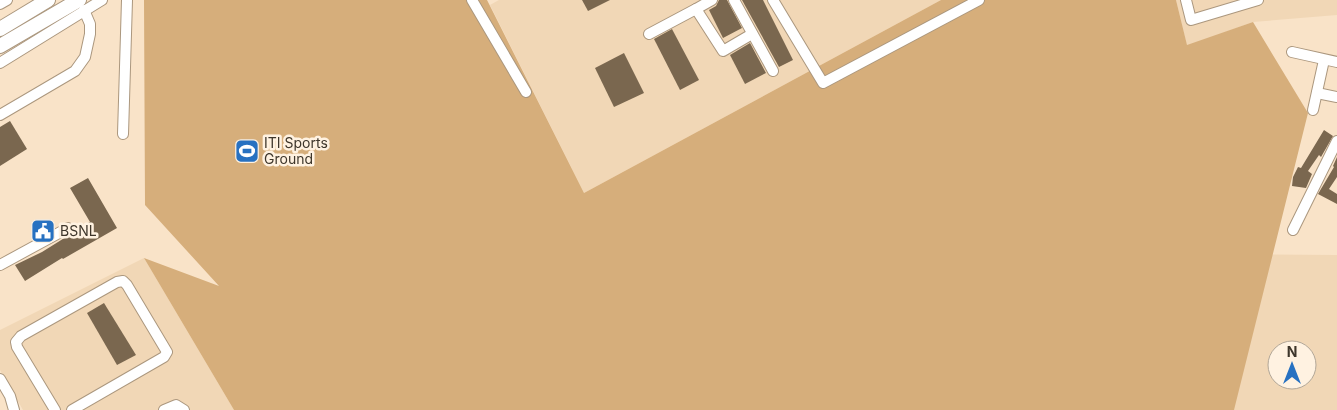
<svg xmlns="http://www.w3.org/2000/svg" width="1337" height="410" viewBox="0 0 1337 410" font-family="Inter,sans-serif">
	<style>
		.built { fill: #f1d7b6; fill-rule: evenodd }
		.green { fill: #d6ae7b }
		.building { fill: #7a674f }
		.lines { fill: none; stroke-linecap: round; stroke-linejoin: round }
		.minor-casing { stroke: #ab977e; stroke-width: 12 }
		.highway-casing { stroke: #ab977e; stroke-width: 16 }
		.minor { stroke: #fff; stroke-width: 10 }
		.highway { stroke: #fff; stroke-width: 14 }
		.labels { text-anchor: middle; stroke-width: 5; stroke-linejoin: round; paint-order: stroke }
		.poi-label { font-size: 14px; fill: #3e362b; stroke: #fff2e1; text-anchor: start }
	</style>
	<rect width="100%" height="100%" fill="#f9e3c8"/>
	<g class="built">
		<polygon points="499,0 941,0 584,193 490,5"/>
		<polygon points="1176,0 1337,0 1337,15 1253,22 1187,46"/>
		<path d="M906,252L1337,255V410H886ZM1277,350H1307V380H1277Z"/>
		<polygon points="144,258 234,410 23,410 0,370 0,330"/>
	</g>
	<polygon class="green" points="144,0 487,0 584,193 941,0 1176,0 1187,45 1253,22 1308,113 1234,410 234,410 144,258 219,286 145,205"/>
	<g class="building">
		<polygon points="582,0 610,0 588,11"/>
		<polygon points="719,0 727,0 742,28 723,38 709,10 716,6"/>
		<polygon points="742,0 763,0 793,60 779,67"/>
		<polygon points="672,29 699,80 680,90 654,39"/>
		<polygon points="750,43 766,73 745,84 730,55"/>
		<polygon points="624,53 644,93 614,107 595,68"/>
		<polygon points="10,121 27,149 0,166 0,127"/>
		<polygon points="1324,130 1333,136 1321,157 1319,155 1308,171 1312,174 1306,188 1292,186 1293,177 1298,167 1301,168"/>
		<polygon points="1337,157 1337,177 1329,189 1337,194 1337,204 1318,194 1334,167 1333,166"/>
		<polygon points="88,178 117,228 63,259 62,258 25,281 15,265 42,252 90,222 70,188"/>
		<polygon points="104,303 136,355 117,365 87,313"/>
	</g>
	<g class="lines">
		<g class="minor-casing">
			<g id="minor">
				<polyline points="472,0 526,92"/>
				<polyline points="712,0 696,9 723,51 752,34"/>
				<polyline points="734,0 773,71"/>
				<polyline points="773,0 823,83 979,0"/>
				<polyline points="1186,0 1191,20 1258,0"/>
				<polyline points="0,4 7,0"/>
				<polyline points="649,34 696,9"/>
				<polyline points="1292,52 1337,62"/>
				<polyline points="0,63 102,0"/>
				<polyline points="1317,93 1337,97"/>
				<polyline points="1313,110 1324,60"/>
				<polyline points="0,115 75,71 85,57 90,34 90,24 84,10"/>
				<polyline points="123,134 127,0"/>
				<polyline points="1293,230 1337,141"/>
				<polyline points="0,265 68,228"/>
				<polyline points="0,379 10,396 14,410"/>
				<polyline points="55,410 17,347 16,342 21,336 117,282 123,281 127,285 167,352 164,357 72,410"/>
				<polyline points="164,410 176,405 184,410"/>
			</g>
		</g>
		<g class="highway-casing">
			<g id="highway">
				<polyline points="0,29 48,0"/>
				<polyline points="0,46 79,0"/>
			</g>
		</g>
		<use href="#minor" class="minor"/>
		<use href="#highway" class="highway"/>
	</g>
	<defs>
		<g id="stadium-square" transform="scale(1.25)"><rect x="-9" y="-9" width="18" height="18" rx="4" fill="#2771c1" stroke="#fff2e1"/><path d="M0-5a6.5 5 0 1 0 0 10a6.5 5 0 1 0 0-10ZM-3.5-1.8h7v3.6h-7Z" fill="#fff"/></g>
		<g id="civic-square" transform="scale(1.25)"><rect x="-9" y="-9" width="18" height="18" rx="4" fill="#2771c1" stroke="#fff2e1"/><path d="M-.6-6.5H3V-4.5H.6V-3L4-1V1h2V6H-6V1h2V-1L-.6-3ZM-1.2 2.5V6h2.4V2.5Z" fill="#fff"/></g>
	</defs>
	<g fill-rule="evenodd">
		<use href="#stadium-square" x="247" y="151"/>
		<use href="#civic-square" x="43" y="231"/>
	</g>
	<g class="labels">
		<g class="poi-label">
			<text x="264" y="148">ITI Sports<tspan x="264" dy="16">Ground</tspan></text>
			<text x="60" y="236">BSNL</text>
		</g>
	</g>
	<g transform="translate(1292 365)"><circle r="24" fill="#fff2e1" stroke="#b2a798"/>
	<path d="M0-4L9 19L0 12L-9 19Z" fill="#2771c1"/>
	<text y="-8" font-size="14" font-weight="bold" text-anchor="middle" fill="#3e362b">N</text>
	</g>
</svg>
